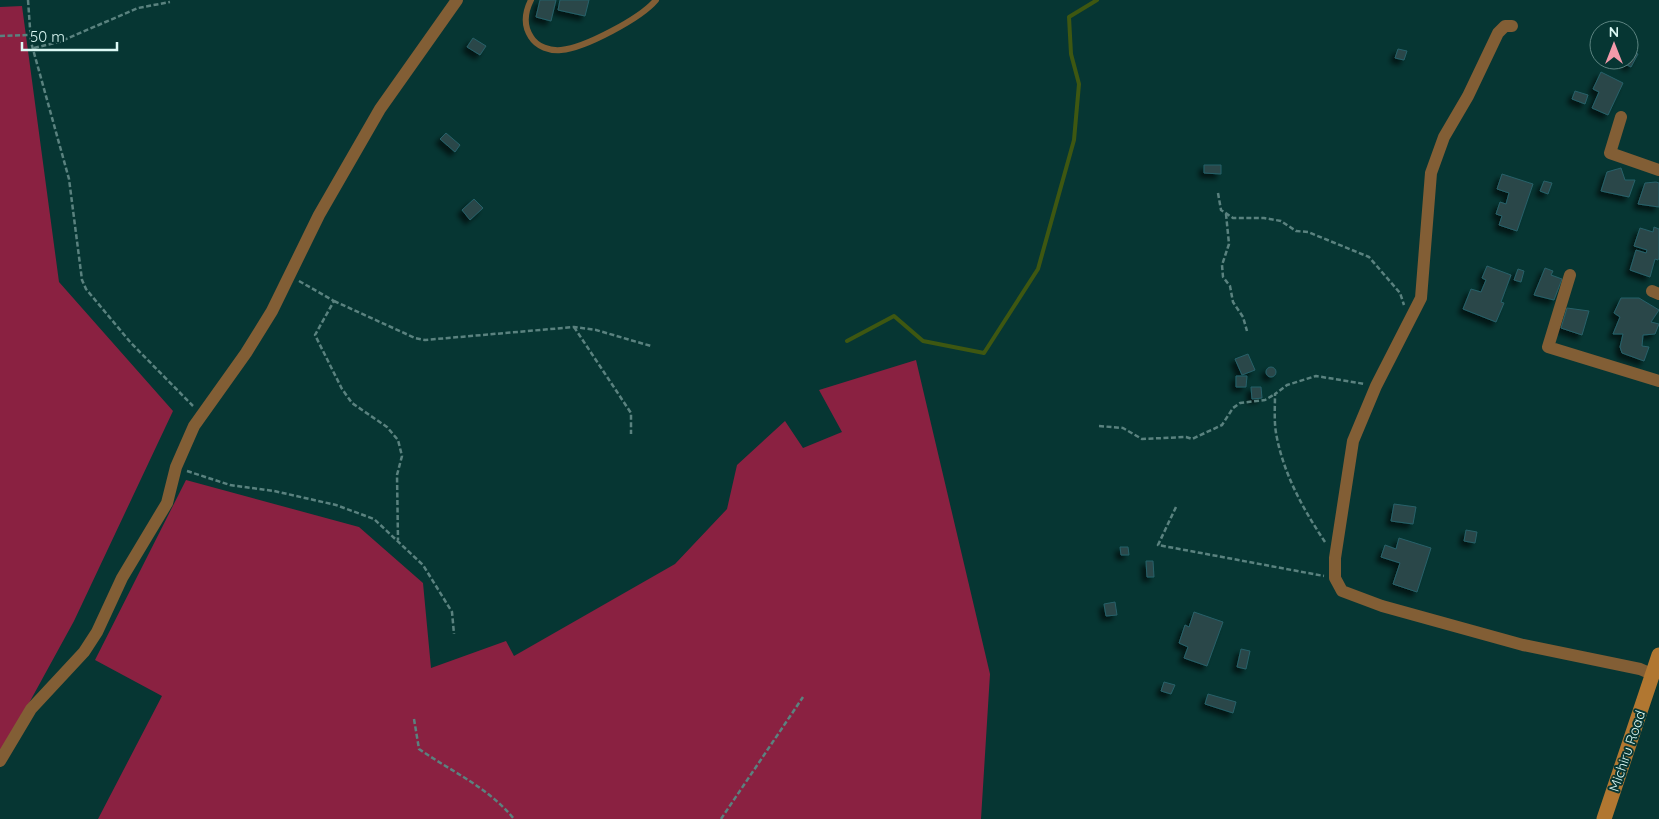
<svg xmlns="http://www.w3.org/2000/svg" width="1659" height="819" viewBox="0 0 1659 819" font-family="Quicksand,sans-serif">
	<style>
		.green { fill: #8a2141 }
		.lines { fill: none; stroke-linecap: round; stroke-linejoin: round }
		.stream { stroke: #3e5711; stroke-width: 4 }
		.building { fill: #2b464a; stroke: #276169; filter: url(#shadow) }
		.path { stroke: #5a827f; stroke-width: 2.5; stroke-dasharray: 5 2.5; stroke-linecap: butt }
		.lane { stroke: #825e35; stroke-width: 6 }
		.street { stroke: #825e35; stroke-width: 12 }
		.secondary { stroke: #b17731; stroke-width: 15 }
		.labels { text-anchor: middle; stroke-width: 4; stroke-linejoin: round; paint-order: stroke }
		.street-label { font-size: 14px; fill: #dcf9f5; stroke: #063633 }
	</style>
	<defs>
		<filter id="shadow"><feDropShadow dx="-4.5" dy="4.5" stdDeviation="2.5" flood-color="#0009"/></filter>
	</defs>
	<rect width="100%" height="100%" fill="#063633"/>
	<g class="green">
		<polygon points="22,6 59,282 173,411 74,621 0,756 0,7"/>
		<polygon points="916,360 990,674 981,819 98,819 162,696 95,660 186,480 359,527 423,583 431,668 506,641 514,656 675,564 727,509 737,465 785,421 803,448 842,432 819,390"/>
	</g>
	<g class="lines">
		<polyline class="stream" points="847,341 894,316 923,341 984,353 1038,269 1074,140 1079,84 1071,54 1069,17 1097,0"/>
	</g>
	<g class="building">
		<polygon points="540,0 556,0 551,21 536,17"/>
		<polygon points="560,0 589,0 585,16 558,10"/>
		<polygon points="473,38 486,46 480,55 467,47"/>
		<polygon points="1398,49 1407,51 1404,60 1395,58"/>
		<polygon points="1632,51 1638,54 1631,67 1625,64"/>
		<polygon points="1601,72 1623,83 1608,115 1592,108 1599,92 1593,89"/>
		<polygon points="1575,91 1588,95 1585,104 1572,99"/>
		<polygon points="446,133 460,145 455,152 440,139"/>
		<polygon points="1204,165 1221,165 1221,174 1204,173"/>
		<polygon points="1621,168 1625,180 1635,180 1629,197 1601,191 1607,172"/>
		<polygon points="1502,174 1533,184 1517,231 1499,225 1502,216 1496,214 1500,202 1506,204 1509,193 1497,189"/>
		<polygon points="1544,181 1552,183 1548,194 1540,191"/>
		<polygon points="1656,182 1659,183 1659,207 1638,204 1645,183"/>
		<polygon points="474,199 483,208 470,220 462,210"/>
		<polygon points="1654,227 1659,229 1659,258 1658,260 1655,259 1650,277 1630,270 1636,250 1646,253 1647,250 1634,246 1640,228 1653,232"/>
		<polygon points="1487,266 1511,275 1501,302 1504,303 1496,322 1463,309 1471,289 1481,292 1486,280 1482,278"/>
		<polygon points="1545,268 1553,271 1551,275 1562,279 1554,300 1534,295"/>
		<polygon points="1518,269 1524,271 1521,282 1514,280"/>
		<polygon points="1621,298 1639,298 1659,310 1651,322 1659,324 1655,334 1643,335 1642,346 1649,347 1644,361 1622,353 1620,347 1623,334 1613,334 1620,317 1614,313"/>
		<polygon points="1567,308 1589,311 1582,335 1561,328"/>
		<polygon points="1248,354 1255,370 1242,375 1235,359"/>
		<circle cx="1271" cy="372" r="5"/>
		<polygon points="1236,376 1247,376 1246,387 1236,387"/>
		<polygon points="1251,387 1261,387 1262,398 1252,399"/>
		<polygon points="1394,504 1416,507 1413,524 1391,521"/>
		<polygon points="1466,530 1477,532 1475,543 1464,541"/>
		<polygon points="1399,538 1431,548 1417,592 1393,584 1400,563 1381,557 1385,545 1396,549"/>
		<polygon points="1120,547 1128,547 1129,555 1121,555"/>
		<polygon points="1146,561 1153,561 1154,577 1147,577"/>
		<polygon points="1115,602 1117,615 1106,616 1104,604"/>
		<polygon points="1194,612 1223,622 1207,666 1184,658 1188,647 1179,643 1185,625 1189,627"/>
		<polygon points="1241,649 1250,651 1246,669 1237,667"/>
		<polygon points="1164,682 1175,685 1171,694 1161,691"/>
		<polygon points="1208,694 1236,702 1233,713 1205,704"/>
	</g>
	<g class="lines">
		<g class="path">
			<polyline points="28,0 31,42 69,179 82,280 86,289 131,343 193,406"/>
			<polyline points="0,36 30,35"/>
			<polyline points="34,48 59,42 138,8 170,2"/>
			<polyline points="1218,193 1221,210 1233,218 1264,218 1281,221 1296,231 1308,232 1369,257 1400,293 1404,305"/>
			<polyline points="1226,214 1229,244 1222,265 1223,277 1230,286 1233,302 1243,317 1247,331"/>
			<polyline points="299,281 334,301 315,335 342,389 352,403 387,427 398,440 402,456 397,475 398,540"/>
			<polyline points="334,301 415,338 425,340 574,327 596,330 651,346"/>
			<polyline points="574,327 631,413 631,434"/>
			<polyline points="1099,426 1123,428 1142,439 1186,437 1192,439 1222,425 1233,408 1240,403 1265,400 1275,394"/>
			<polyline points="187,471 230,485 274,491 336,505 374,519 423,565 452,612 454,634"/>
			<polyline points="1176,507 1158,545 1324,576"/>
			<path d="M1325,542C1303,509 1283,473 1276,433C1274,421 1275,407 1275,394L1287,385L1316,376L1365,384"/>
			<path d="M414,719L419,749C452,772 488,787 514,819"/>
			<polyline points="721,819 803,697"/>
		</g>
		<path class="lane" d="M531,0C525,12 523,25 531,37C537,47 550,51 561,50C585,48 641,18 656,0"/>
		<g class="street">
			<polyline points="1512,26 1505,26 1498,33 1468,96 1444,137 1431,173 1421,298 1376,386 1353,441 1335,558 1335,578 1342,591 1382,606 1523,645 1640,669 1654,675"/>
			<polyline points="1621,117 1610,153 1659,170"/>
			<polyline points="1570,275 1548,347 1659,381"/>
			<polyline points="1652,291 1659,294"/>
			<polyline points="0,761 31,709 84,652 97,632 122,578 167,503 176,467 194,426 246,353 272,311 319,215 380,109 457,0"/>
		</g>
		<polyline class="secondary" points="1604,819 1659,655"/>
	</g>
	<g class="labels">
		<g class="street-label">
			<text transform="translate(1627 751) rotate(-71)" y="5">Michiru Road</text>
		</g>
	</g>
	<g transform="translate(1614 45)"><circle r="24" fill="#063633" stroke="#5c8481"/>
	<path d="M0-4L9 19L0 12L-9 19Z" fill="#f39aaa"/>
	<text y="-8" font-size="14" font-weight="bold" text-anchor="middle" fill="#dcf9f5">N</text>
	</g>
	<path d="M22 42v8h95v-8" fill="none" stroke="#dcf9f5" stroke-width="2.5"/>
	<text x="30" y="42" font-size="15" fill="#dcf9f5" stroke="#063633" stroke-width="4" paint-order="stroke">50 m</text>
</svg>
